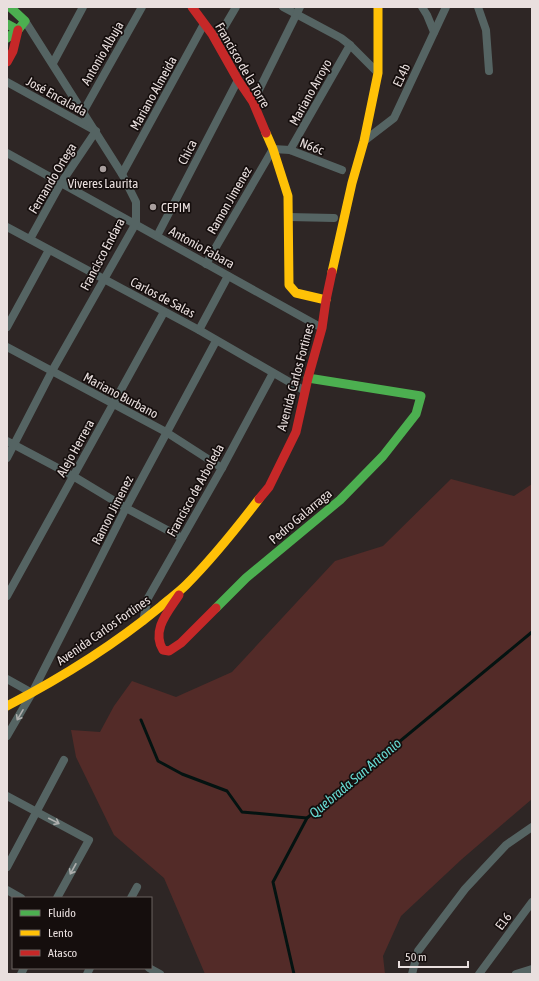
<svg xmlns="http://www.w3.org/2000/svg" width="539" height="981" viewBox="0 0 539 981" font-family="'Asap Condensed',sans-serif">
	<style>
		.green { fill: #532b28 }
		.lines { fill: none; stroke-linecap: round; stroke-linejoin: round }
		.stream { stroke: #041311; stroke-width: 3 }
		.street { stroke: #556463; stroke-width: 8 }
		.fast { stroke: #4caf50; stroke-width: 9 }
		.slow { stroke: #ffc107; stroke-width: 9 }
		.jam { stroke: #c62828; stroke-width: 9 }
		.oneway { stroke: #aeaead }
		.poi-dot { fill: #a89e9d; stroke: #150e0d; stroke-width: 1.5 }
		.labels { text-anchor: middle; stroke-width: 3.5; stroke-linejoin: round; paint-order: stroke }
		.street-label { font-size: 13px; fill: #e9dfde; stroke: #150e0d }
		.poi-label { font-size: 13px; fill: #e9dfde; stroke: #150e0d }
		.water-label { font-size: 14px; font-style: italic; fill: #68dad2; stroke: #150e0d }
	</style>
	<rect width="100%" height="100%" fill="#2e2625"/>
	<polygon class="green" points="451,479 514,496 532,484 532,799 462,859 401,916 383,956 385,974 205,974 164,878 114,835 76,757 71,730 100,732 114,706 132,681 176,697 232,672 335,561 383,546"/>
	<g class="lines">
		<g class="stream">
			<polyline points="141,720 158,761 182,774 227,791 242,812 307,818"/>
			<polyline points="294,974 273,882 307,818 532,632"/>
		</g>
		<g class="street">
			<polyline points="283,7 341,38 350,45 378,73"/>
			<polyline points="422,7 427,15 434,32"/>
			<polyline points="478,7 486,30 489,71"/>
			<polyline points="216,41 236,7"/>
			<polyline points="53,63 83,7"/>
			<polyline points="7,82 96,131 61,183 30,239"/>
			<polyline points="253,102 300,7"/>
			<polyline points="83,112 142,7"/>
			<polyline points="364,141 394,118 446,7"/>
			<polyline points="290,150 350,45"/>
			<polyline points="7,153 322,328"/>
			<polyline points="122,174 204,24"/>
			<polyline points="289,217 334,218"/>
			<polyline points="7,227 199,330 305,391"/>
			<polyline points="157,236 238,80"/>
			<polyline points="206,264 273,149 290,150 342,170"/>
			<polyline points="7,327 49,250"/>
			<polyline points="199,330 228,276"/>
			<polyline points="7,347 166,432 222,468"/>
			<polyline points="7,441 73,476 126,508 182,538"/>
			<polyline points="7,458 52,371 136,223 136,202 122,174 25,21"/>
			<polyline points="7,596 164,312"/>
			<polyline points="143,621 148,598 222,468 273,373"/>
			<polyline points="7,679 32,693"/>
			<polyline points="7,736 32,693 126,508 216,341"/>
			<polyline points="7,796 89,840 57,898"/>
			<polyline points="7,867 64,760"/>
			<polyline points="7,890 21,898"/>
			<polyline points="131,898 137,887"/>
			<polyline points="149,968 160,974"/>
			<polyline points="21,974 24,968"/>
			<polyline points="87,974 90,968"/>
			<polyline points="412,974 418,951 465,889 506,845 532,827"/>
			<polyline points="479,974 532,902"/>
			<polyline points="516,974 532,969"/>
		</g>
		<g class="fast">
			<polyline points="7,24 18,30"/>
			<polyline points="7,38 18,30 25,21 10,7"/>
			<polyline points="216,608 246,578 340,500 383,456 416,414 421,396 308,378"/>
		</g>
		<g class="slow">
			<polyline points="266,133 273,149 288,196 289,285 296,293 326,300"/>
			<polyline points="332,272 352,183 364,141 378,73 378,7"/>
			<path d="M7,706C61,678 114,645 160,607C169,599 178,593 186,585C213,558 236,529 259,499"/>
		</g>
		<g class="jam">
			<polyline points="192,7 212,34 238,80 253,102 266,133"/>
			<polyline points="7,62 13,51 18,30"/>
			<polyline points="259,499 269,487 296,432 308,378 322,328 326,300 332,272"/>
			<path d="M179,595C168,612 151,630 163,650L169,651L181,643L216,608"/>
		</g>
	</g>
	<defs><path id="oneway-shaft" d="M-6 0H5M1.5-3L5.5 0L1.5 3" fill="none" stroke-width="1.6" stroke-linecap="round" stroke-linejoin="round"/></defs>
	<g class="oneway">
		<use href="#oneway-shaft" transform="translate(20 715) rotate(120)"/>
		<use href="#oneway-shaft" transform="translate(54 821) rotate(27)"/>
		<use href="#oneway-shaft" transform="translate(73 869) rotate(119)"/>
	</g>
	<g class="poi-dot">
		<circle cx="103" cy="169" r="4"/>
		<circle cx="153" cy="207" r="4"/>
	</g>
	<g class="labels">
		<g class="street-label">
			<text transform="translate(102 53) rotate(-60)" y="5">Antonio Albuja</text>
			<text transform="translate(243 65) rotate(60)" y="5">Francisco de la Torre</text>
			<text transform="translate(401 75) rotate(-65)" y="5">E14b</text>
			<text transform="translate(310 92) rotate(-61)" y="5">Mariano Arroyo</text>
			<text transform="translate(153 93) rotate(-61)" y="5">Mariano Almeida</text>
			<text transform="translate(57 96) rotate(29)" y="5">José Encalada</text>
			<text transform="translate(312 146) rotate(21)" y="5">N66c</text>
			<text transform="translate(187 152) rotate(-63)" y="5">Chica</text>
			<text transform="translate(52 178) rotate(-59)" y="5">Fernando Ortega</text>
			<text transform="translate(229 200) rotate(-60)" y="5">Ramon Jimenez</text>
			<text transform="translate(202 247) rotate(29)" y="5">Antonio Fabara</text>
			<text transform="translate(102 254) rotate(-62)" y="5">Francisco Endara</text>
			<text transform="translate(163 297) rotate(28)" y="5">Carlos de Salas</text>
			<text transform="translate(295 377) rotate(-75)" y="5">Avenida Carlos Fortines</text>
			<text transform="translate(121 395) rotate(28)" y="5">Mariano Burbano</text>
			<text transform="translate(75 448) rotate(-61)" y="5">Alejo Herrera</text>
			<text transform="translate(195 490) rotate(-61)" y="5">Francisco de Arboleda</text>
			<text transform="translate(112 510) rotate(-63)" y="5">Ramon Jimenez</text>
			<text transform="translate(300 516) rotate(-40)" y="5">Pedro Galarraga</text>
			<text transform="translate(103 630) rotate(-35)" y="5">Avenida Carlos Fortines</text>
			<text transform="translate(503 921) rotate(-54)" y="5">E16</text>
		</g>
		<g class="poi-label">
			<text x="103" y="188">Viveres Laurita</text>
			<text x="161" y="212" text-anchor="start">CEPIM</text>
		</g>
		<g class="water-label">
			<text transform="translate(355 778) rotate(-40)" y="5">Quebrada San Antonio</text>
		</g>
	</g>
	<rect width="539" height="981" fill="none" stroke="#e9dfde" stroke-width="16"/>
	<rect x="12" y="897" width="140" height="72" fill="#150e0d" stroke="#6a6261"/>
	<rect x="20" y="910" width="20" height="6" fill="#4caf50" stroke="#6a6261"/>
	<text x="48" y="917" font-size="12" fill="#e9dfde">Fluido</text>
	<rect x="20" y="930" width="20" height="6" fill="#ffc107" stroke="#6a6261"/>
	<text x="48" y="937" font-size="12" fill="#e9dfde">Lento</text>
	<rect x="20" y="950" width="20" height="6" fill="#c62828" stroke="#6a6261"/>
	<text x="48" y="957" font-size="12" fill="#e9dfde">Atasco</text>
	<path d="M399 961v6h69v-6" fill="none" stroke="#e9dfde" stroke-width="2"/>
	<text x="405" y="961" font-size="12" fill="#e9dfde" stroke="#150e0d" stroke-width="3" paint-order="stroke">50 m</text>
</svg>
